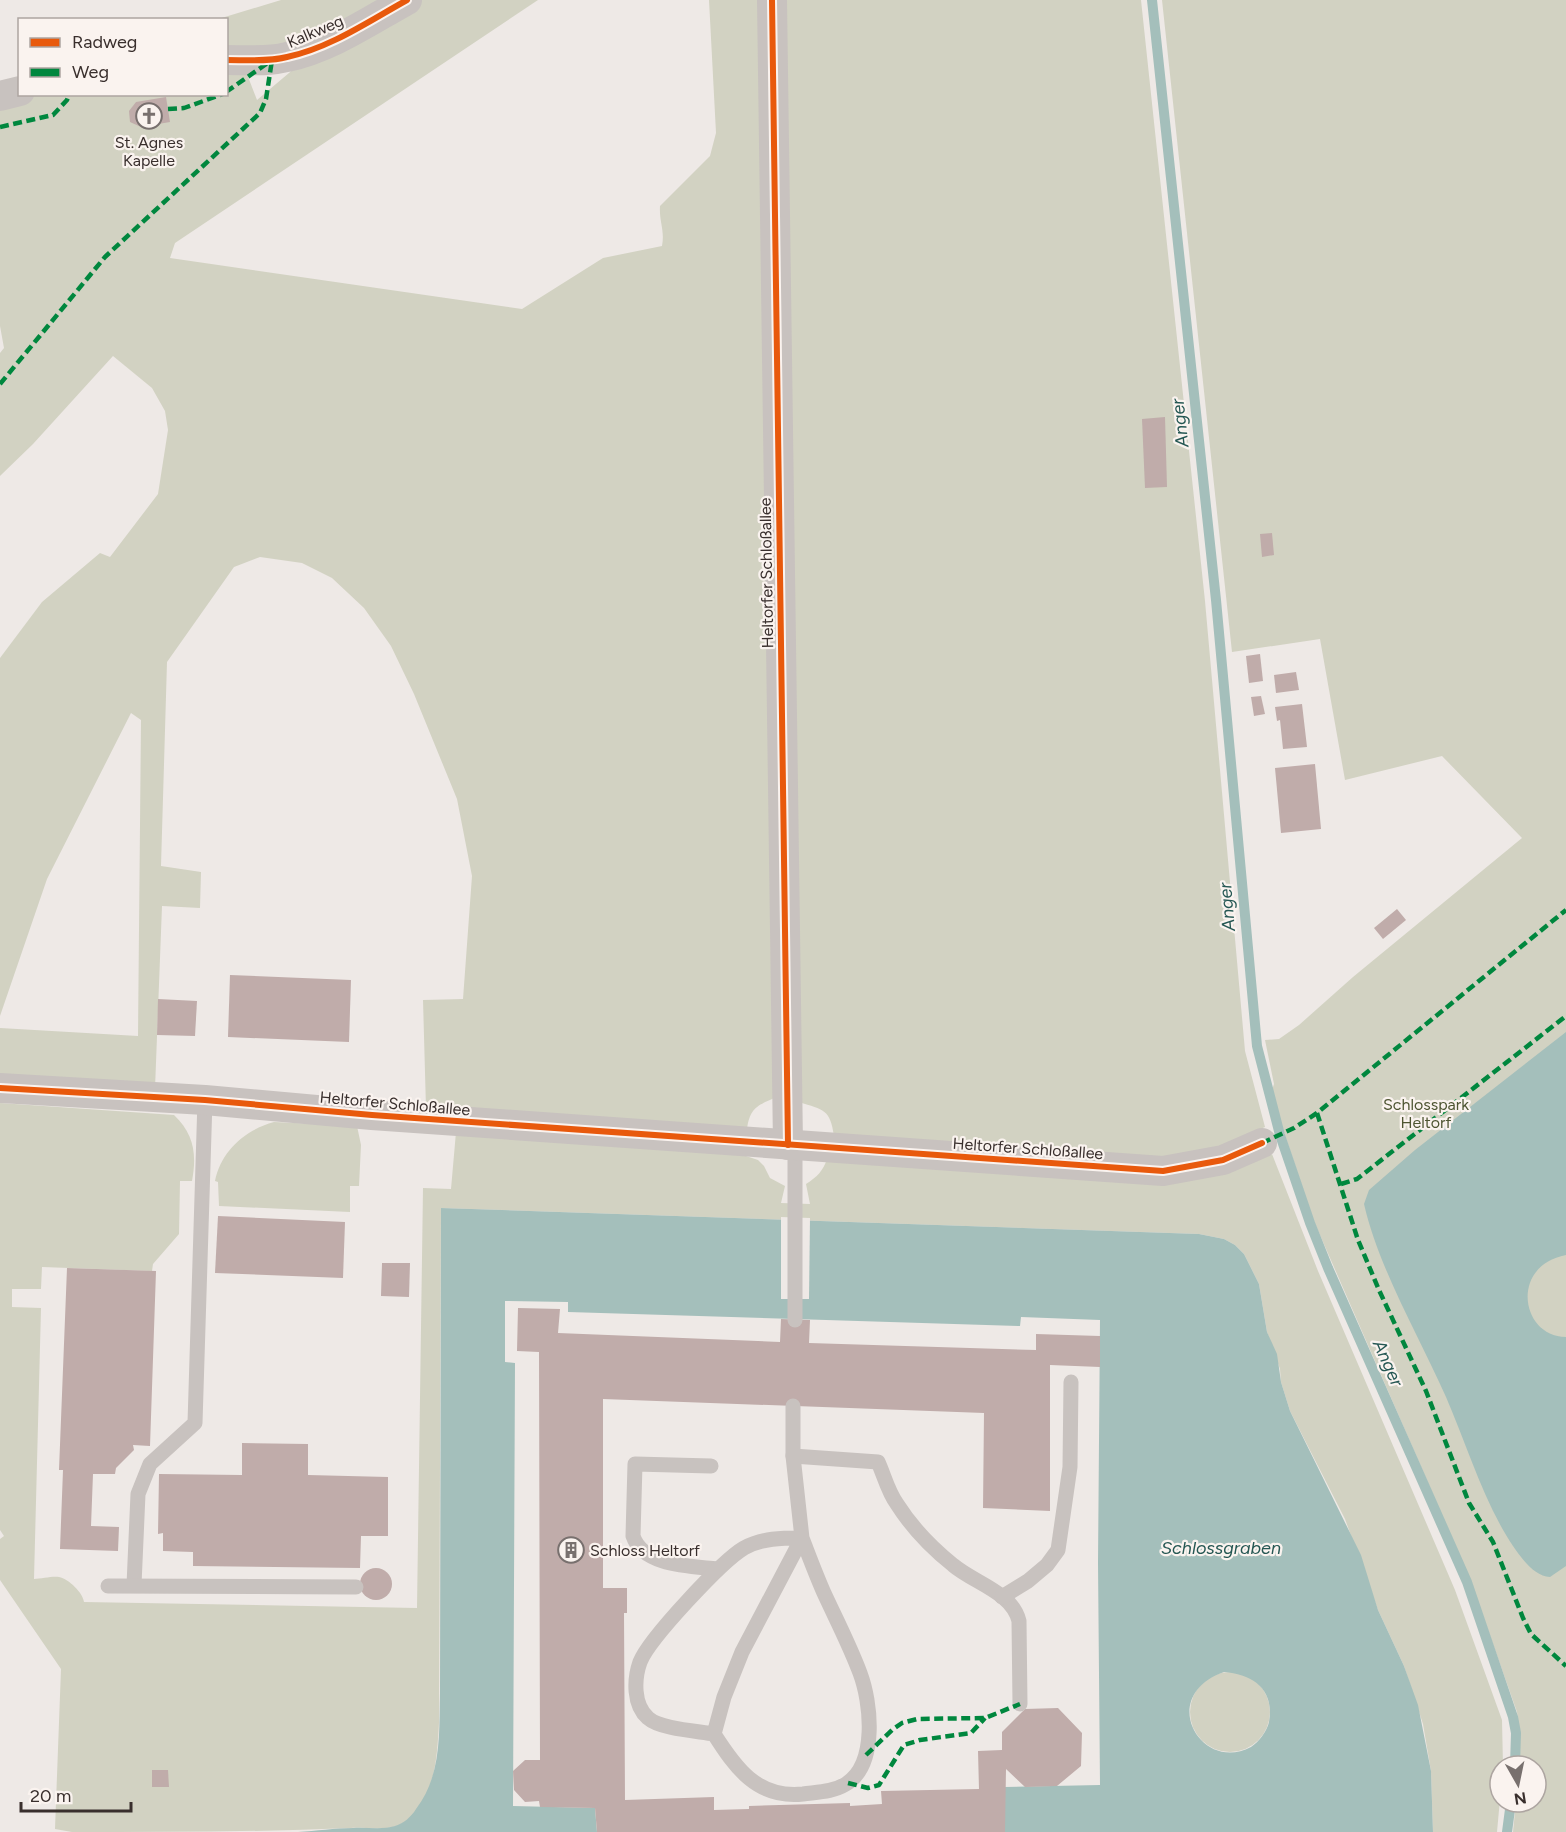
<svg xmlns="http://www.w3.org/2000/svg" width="1566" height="1832" viewBox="0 0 1566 1832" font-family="Figtree,sans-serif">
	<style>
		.green { fill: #d2d2c2 }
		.water { fill: #a4bfbb; fill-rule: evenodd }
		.pier { fill: #eee9e6 }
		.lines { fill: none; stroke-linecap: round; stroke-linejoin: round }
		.stream { stroke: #a4bfbb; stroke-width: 10 }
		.building { fill: #c0acaa }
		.lane { stroke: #c8c2bf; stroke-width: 15 }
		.street { stroke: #c8c2bf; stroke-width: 30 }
		.quiet { stroke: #00873e; stroke-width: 4.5; stroke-dasharray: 9 4.5; stroke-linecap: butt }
		.cycleway-casing { stroke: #faf3ef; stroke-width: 10 }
		.cycleway { stroke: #e8590c; stroke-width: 6 }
		.labels { text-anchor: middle; stroke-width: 4.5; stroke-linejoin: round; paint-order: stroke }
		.street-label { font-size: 16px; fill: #392f2d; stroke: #faf3ef }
		.poi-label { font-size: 16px; fill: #392f2d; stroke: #faf3ef }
		.park-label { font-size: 16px; fill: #4e5532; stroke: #faf3ef }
		.water-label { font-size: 18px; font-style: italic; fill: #255753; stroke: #faf3ef }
	</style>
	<rect width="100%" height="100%" fill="#eee9e6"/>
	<g class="green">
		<polygon points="281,0 389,0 302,44 227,51 226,20 215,20"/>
		<path d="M421,0H538L175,243L170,258L522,309L603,258L662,246C665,230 659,222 660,206L710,156L716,133L709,0H764L777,1097C758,1105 750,1107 747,1129L426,1108L423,1000L463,999L472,876L457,799L414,694L391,646L364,608L332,578L302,563L260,557L234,567L167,662L161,866L201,872L200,908L162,906L155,1089L0,1080V1028L138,1036L141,720L131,713L47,879L0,1016V658L42,602L100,553L110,557L158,494L168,430L165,411L152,388L113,356L33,444L0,476V353L4,348L0,326V102L27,94H226L227,69H245L257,100L302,62Z"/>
		<path d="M779,0H1141L1205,601L1245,1051L1265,1127L1188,1161L834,1136C830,1109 824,1110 799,1102Z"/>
		<polygon points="1162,0 1566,0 1566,1832 1513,1832 1516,1802 1536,1802 1536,1766 1520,1766 1520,1737 1517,1712 1470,1579 1313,1219 1271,1093 1274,1084 1265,1040 1279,1039 1299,1025 1353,977 1522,838 1442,756 1345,780 1320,639 1232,652"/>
		<path d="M0,1103L174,1115C194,1134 197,1154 192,1181H180L179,1234L153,1264L152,1271L42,1267L41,1289H12V1307L41,1308L34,1579C41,1579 52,1576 59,1577C69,1579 83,1593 84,1602L417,1608L423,1188L451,1189L456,1132L737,1153L758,1160L764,1166L770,1178L785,1186L781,1203L810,1204L806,1184C817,1177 823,1171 827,1159L1266,1157L1272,1154L1318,1271L1455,1590L1502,1720L1503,1766H1500V1799L1497,1832H1433L1431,1771L1423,1724L1404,1666L1378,1610L1345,1519L1290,1411L1281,1382L1280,1369L1267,1332L1259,1284L1244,1254L1235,1245L1224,1239L1199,1234L441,1208L439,1723C437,1759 435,1799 405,1822C390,1832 368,1827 351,1828C258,1832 165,1832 72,1832L55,1829L61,1669L0,1580V1539L4,1536L0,1530Z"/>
		<path d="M274,1122L357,1126L361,1145L359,1186H350V1212L219,1206L218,1182L215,1181C221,1151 245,1130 274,1122Z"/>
		<circle cx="1230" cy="1712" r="40"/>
	</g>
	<g class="water">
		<path d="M1566,1032V1255C1509,1266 1521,1337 1566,1337V1566L1550,1577C1534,1576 1522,1559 1513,1546C1485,1505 1466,1443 1446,1397C1419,1336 1379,1269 1364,1204L1369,1190L1415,1150Z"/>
		<path d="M441,1208L1199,1234L1224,1239L1235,1245L1244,1254L1259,1284L1267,1332L1277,1354L1281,1382L1290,1411L1361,1555L1378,1610L1404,1666L1418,1705L1431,1771L1433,1832H1005V1787L1100,1785L1098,1563L1100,1320L1021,1317L1020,1326L568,1312V1302L505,1301V1362L515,1363L513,1806L595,1808L597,1832H298C316,1831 335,1828 353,1828C367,1827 382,1830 395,1826C404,1823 411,1817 416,1809C442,1775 439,1733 440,1693ZM1224,1672C1253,1674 1275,1690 1269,1722C1267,1731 1259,1742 1251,1747C1201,1774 1156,1696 1224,1672Z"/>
	</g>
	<polygon class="pier" points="781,1217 810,1218 809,1299 781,1299"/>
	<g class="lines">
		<g class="stream">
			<polyline points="1152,0 1216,600 1257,1046 1280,1135 1310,1223 1328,1268 1467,1582 1513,1717 1516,1733 1515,1766"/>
			<polyline points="1507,1832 1511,1802"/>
		</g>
	</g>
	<g class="building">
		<polygon points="166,97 170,122 141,127 130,122 129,111 136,102"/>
		<polygon points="1165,417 1167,487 1145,488 1142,419"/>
		<polygon points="1272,533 1274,555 1262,557 1260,534"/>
		<polygon points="1260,654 1263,681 1249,683 1246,656"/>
		<polygon points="1296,672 1299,690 1276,693 1274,675"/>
		<polygon points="1261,696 1265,714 1254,716 1251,697"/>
		<polygon points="1302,704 1307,747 1283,749 1280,720 1277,721 1275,707"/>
		<polygon points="1315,764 1321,829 1281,833 1275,768"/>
		<polygon points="1397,909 1406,920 1383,939 1374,928"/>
		<polygon points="230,975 351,980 349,1042 228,1037"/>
		<polygon points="158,999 197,1001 195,1036 157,1035"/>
		<polygon points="218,1216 345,1222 343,1278 215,1273"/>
		<polygon points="382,1263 410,1263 409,1297 381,1296"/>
		<polygon points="67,1268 156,1271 150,1446 133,1445 134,1450 116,1468 115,1474 93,1474 91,1526 119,1527 118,1551 60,1549 63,1470 59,1470"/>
		<polygon points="518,1308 560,1309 558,1333 780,1342 781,1319 810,1320 809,1343 1036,1350 1036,1334 1100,1336 1100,1367 1050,1365 1050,1511 983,1508 984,1413 603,1399 603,1588 627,1588 627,1613 624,1613 625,1800 714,1797 714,1810 749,1809 749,1806 850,1803 850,1806 882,1804 881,1791 979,1789 978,1751 1002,1750 1002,1732 1025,1709 1058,1708 1082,1733 1081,1766 1057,1786 1025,1787 1006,1769 1005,1832 597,1832 595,1808 540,1807 539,1801 525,1802 514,1790 513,1771 525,1760 540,1760 539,1352 517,1351"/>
		<polygon points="242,1443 308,1444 308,1475 388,1477 388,1536 361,1536 360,1568 193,1566 193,1552 163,1551 163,1533 158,1534 159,1474 242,1475"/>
		<circle cx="376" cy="1584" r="16"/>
		<polygon points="152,1770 168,1770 169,1787 152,1787"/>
	</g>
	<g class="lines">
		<g class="lane">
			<polyline points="795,1320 795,1145"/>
			<path d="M793,1456L878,1462C884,1475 888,1492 897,1504C911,1526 933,1549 953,1565C974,1583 1012,1592 1019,1621L1020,1704"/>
			<path d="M711,1466L635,1464L633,1536C643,1566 689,1566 717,1569"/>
			<polyline points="134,1585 138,1494 150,1464 195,1423 205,1100"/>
			<polyline points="108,1586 356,1587"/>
			<polyline points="1002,1597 1028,1581 1047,1565 1058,1550 1070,1467 1071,1382"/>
			<path d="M714,1734C697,1731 660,1729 648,1718C633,1705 634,1679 640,1662C649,1639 722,1561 744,1548C762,1538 782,1538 802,1538C809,1556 816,1575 824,1593C836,1619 850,1646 860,1673C871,1702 878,1764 846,1784C833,1792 818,1792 803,1794C757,1799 735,1767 714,1734L724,1697L742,1652L802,1538L793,1456V1406"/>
		</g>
		<g class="street">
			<polyline points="772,0 788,1145"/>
			<path d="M226,60C246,60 267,62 287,57C330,48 369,21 407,0"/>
			<polyline points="0,96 20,91"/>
			<polyline points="0,1088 205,1100 372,1115 1163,1171 1223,1160 1262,1143"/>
		</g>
		<g class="quiet">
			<polyline points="226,92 269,62"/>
			<polyline points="168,109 184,108 223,94"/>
			<polyline points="0,127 53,115 67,100 69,94"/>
			<polyline points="0,384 105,257 260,113 266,99 272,60"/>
			<polyline points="1317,1113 1358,1240 1379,1290 1426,1391 1469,1503 1493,1542 1523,1618 1531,1634 1566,1666"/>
			<polyline points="1262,1143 1294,1128 1317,1113 1566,910"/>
			<polyline points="1341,1184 1357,1179 1566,1016"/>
			<polyline points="866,1755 892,1730 902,1723 917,1719 985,1718 1020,1704"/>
			<polyline points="848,1783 868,1788 879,1785 904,1745 920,1740 971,1733 985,1718"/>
		</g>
		<g class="cycleway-casing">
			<g id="cycleway">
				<polyline points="772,0 788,1145"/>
				<path d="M226,60C246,60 267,62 287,57C330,48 369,21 407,0"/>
				<polyline points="0,1088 205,1100 372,1115 1163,1171 1223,1160 1262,1143"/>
			</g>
		</g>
		<use href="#cycleway" class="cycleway"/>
	</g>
	<defs>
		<g id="church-ring" transform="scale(1.35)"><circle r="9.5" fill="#faf3ef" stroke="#78706e" stroke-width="1.5"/><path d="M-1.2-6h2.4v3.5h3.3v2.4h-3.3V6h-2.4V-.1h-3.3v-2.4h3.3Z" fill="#78706e"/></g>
		<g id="building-ring" transform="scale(1.35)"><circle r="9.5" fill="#faf3ef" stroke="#78706e" stroke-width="1.5"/><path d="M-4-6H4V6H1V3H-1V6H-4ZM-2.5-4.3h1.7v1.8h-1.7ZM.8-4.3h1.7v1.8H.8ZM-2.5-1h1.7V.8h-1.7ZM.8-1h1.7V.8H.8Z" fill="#78706e"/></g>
	</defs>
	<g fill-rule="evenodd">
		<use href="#church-ring" x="149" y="116"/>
		<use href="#building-ring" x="571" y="1550"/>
	</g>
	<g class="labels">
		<g class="street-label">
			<text transform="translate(315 31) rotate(-23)" y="6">Kalkweg</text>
			<text transform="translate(766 573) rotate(-91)" y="6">Heltorfer Schloßallee</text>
			<text transform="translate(395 1103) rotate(5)" y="6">Heltorfer Schloßallee</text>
			<text transform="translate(1028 1148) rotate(4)" y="6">Heltorfer Schloßallee</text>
		</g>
		<g class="poi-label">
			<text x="149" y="148">St. Agnes<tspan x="149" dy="18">Kapelle</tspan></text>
			<text x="590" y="1556" text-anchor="start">Schloss Heltorf</text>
		</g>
		<g class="park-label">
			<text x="1426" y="1110">Schlosspark<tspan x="1426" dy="18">Heltorf</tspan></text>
		</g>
		<g class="water-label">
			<text transform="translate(1180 423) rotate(-96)" y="6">Anger</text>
			<text transform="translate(1227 907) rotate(-95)" y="6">Anger</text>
			<text transform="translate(1388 1363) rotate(66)" y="6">Anger</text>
			<text x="1221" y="1554">Schlossgraben</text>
		</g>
	</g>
	<rect x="18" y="18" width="210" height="78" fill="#faf3ef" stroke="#ada5a1" stroke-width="1.5"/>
	<rect x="30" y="38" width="30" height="9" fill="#e8590c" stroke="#ada5a1" stroke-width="1.5"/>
	<text x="72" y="48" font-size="18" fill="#392f2d">Radweg</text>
	<rect x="30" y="68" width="30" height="9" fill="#00873e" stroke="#ada5a1" stroke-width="1.5"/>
	<text x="72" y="78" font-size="18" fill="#392f2d">Weg</text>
	<g transform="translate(1518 1784) rotate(171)"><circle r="28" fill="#faf3ef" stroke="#ada5a1" stroke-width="1.5"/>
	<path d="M0-4.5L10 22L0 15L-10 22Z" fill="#78706e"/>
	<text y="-9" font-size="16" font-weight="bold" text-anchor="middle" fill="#392f2d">N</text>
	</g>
	<path d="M21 1802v9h110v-9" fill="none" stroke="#392f2d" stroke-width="3"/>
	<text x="30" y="1802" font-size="18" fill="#392f2d" stroke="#faf3ef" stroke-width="4.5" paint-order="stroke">20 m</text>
</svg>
